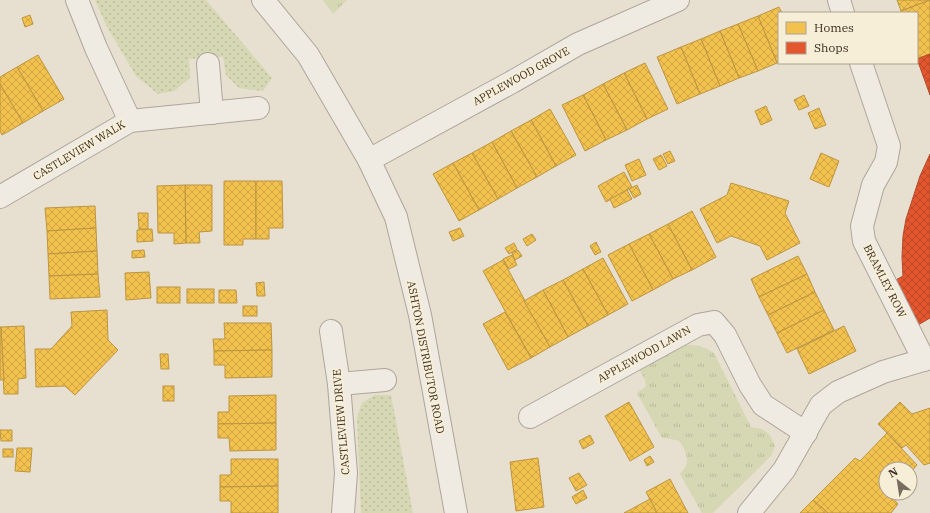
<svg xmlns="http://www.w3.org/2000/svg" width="930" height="513" viewBox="0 0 930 513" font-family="'IBM Plex Serif',serif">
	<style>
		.grass { fill: url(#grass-tufts) }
		.park { fill: url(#park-dots) }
		.homes { fill: url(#homes-cross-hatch); stroke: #bc9540 }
		.shops { fill: url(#shops-cross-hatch); stroke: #b24b2a }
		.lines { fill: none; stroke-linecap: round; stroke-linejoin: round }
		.minor-casing { stroke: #ada599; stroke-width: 24 }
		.minor { stroke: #efebe3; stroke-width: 22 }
		.labels { text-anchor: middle; stroke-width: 4; stroke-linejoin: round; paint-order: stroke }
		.street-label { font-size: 11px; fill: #3d2e20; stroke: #f7eed8 }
	</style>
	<defs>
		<pattern id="grass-tufts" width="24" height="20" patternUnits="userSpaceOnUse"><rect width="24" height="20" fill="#d6d7b3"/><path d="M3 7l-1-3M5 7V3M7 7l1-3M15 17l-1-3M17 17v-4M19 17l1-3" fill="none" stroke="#b9b99a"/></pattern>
		<pattern id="park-dots" width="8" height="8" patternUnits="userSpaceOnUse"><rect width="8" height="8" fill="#d6d7b3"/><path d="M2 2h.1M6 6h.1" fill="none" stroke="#b9b99a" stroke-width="1.8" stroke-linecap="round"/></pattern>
		<pattern id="homes-cross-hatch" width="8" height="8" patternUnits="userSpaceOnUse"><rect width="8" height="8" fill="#f2c14e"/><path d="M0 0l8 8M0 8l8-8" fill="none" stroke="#d0a644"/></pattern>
		<pattern id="shops-cross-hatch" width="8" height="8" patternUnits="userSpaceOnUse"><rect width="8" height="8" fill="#e4572e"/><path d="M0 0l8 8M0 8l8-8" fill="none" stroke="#ba4827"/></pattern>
	</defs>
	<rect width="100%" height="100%" fill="#e7e0d1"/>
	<g class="grass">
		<polygon points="323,0 347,0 333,14"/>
		<path d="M685,345C698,345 703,346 714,353L751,427L762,429L770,435L775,446L771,456L713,513H702L680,474C682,471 685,468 686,466C689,457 684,447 679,441L671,439L662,438L637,393L646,386L645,380L639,369Z"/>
	</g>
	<g class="park">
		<polygon points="95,0 206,0 272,78 263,91 239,88 226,75 223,57 189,59 190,78 174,91 158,94 136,76 107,27"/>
		<polygon points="375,395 391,395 413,513 361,513 357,418 362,403"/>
	</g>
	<g class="homes">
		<polygon points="897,0 930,0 901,11"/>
		<polygon points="930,0 930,54 917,59 917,13 901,13 901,11"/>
		<polygon points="779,7 782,13 779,13 779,62 777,63 758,16"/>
		<polygon points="30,15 33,24 25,27 22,18"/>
		<polygon points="758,16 777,63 758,71 738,24"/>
		<polygon points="738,24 758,71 739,78 720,31"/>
		<polygon points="720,31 739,78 720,86 701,39"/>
		<polygon points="701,39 720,86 700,94 681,47"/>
		<polygon points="681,47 700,94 677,104 657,57"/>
		<polygon points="38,55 64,99 43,111 17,67"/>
		<polygon points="645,63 668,109 647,119 624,73"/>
		<polygon points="17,67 43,111 23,123 0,84 0,77"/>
		<polygon points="624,73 647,119 627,130 603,84"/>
		<polygon points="0,84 23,123 2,135 0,131"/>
		<polygon points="603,84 627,130 606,140 583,95"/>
		<polygon points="583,95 606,140 585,151 562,105"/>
		<polygon points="804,95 809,106 799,110 794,100"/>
		<polygon points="766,106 772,120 761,125 755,111"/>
		<polygon points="819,108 826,125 815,129 808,113"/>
		<polygon points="550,109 576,155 556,166 531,120"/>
		<polygon points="531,120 556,166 537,177 511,131"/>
		<polygon points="511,131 537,177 517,188 492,142"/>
		<polygon points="492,142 517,188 498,199 472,153"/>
		<polygon points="670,151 675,161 668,164 663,154"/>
		<polygon points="472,153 498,199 479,210 453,163"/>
		<polygon points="821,153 839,161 829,187 810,179"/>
		<polygon points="661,155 667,166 659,170 653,159"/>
		<polygon points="639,159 646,175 632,181 625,165"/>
		<polygon points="453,163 479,210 459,221 433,174"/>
		<polygon points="624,172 632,187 606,202 598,186"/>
		<polygon points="224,181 256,181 256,239 243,239 243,245 224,245"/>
		<polygon points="256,181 282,181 283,228 269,228 269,239 256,239"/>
		<polygon points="731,183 789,201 785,213 800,243 767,260 760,246 731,236 717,243 700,209 727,195"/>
		<polygon points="185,185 212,185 212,231 199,232 200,243 186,243"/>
		<polygon points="185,185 186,243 174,244 174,233 158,233 157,186"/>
		<polygon points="637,185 641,194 634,198 629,189"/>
		<polygon points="627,190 632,199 614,208 610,199"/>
		<polygon points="95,206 96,228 47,231 45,208"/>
		<polygon points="692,211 716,257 692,270 668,224"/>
		<polygon points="138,213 148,213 148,229 139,229"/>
		<polygon points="668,224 692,270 673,279 649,234"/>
		<polygon points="96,228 97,251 48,254 47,231"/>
		<polygon points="460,228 464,236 453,241 449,232"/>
		<polygon points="152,229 153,241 137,242 137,230"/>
		<polygon points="532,234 536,240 527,246 523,239"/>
		<polygon points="649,234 673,279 653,290 629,244"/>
		<polygon points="596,242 601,252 595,255 590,246"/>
		<polygon points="514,243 517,249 509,254 505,248"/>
		<polygon points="629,244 653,290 632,301 608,255"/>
		<polygon points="144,250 145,257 132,258 132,251"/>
		<polygon points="518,250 522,256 515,260 512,253"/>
		<polygon points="97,251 98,274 49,276 48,254"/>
		<polygon points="512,255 517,265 509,269 503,259"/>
		<polygon points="798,256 807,274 759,297 751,279"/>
		<polygon points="603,258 628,304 608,315 583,269"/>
		<polygon points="503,260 550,347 531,358 483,271"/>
		<polygon points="583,269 608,315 588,326 563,280"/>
		<polygon points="149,272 151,298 126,300 125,273"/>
		<polygon points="98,274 100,297 50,299 49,276"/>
		<polygon points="807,274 815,292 768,315 759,297"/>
		<polygon points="563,280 588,326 568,337 543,290"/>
		<polygon points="264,282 265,296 257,296 256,283"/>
		<rect x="157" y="287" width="23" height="16"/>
		<rect x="187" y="289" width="27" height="14"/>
		<polygon points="219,290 236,290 237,303 219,303"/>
		<polygon points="543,290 568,337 550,347 524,301"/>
		<polygon points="815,292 824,310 777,333 768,315"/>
		<rect x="243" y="306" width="14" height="10"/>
		<polygon points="107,310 108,340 118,350 75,395 65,386 36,387 35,349 51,349 72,326 71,312"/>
		<polygon points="824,310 834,330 787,353 777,333"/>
		<polygon points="505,312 531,358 508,370 483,324"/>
		<polygon points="224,323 271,323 272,350 214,351 213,339 225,339"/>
		<polygon points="24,326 26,378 18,379 18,394 4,394 1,327"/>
		<polygon points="844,326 856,351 809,374 797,349"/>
		<polygon points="0,327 1,327 4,380 0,380"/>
		<polygon points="272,350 272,377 225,378 225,365 214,365 214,351"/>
		<polygon points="160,354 168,354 169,369 161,369"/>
		<rect x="163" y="386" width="11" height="15"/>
		<polygon points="276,395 276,423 218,424 218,412 229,412 229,396"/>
		<polygon points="629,402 654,447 630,461 605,416"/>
		<polygon points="900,402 912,414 930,408 930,463 924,465 906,445 902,448 878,424"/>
		<polygon points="276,423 276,450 230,451 229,438 218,438 218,424"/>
		<polygon points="0,430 12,430 12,441 1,441"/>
		<polygon points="887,433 917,465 910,473 910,469 886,469 886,493 892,493 890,495 898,504 891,513 828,513 813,500 855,458 860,461"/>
		<polygon points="590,435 594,443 583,449 579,441"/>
		<polygon points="17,448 32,448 30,472 15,471"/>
		<rect x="3" y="449" width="10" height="8"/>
		<polygon points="650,456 654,462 647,466 644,460"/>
		<polygon points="538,458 544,507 516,511 510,462"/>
		<polygon points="231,459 278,459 278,486 220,487 220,475 231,475"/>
		<polygon points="579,473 587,485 576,491 569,478"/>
		<polygon points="670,479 688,513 657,513 646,492"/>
		<polygon points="278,486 278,513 231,513 231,501 220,501 220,487"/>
		<polygon points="583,490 587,498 576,504 572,497"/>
		<polygon points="650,499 657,513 624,513"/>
		<polygon points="813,500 828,513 800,513"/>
	</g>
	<g class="shops">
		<polygon points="930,54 930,95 917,59"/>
		<polygon points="930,154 930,318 918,325 894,281 903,276 902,257 903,236 906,219 920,176"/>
	</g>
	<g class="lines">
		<g class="minor-casing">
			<g id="minor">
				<polyline points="77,0 96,48 130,121"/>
				<polyline points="263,0 308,55 369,160 396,217 420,315 456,513"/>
				<polyline points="839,0 843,13"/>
				<polyline points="861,63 889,146 886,162 873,185 862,226 864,241 924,360"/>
				<polyline points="208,64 212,113"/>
				<polyline points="369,160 512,82 578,44 678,0"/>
				<polyline points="0,197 130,121 258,108"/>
				<polyline points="331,331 339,384 346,473 343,513"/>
				<polyline points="339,384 385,380"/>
				<polyline points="530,417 698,325 714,322 725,335 750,385 763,405 806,433"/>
				<polyline points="749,513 784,470 821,405 838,392 883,372 930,358"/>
			</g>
		</g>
		<use href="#minor" class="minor"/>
	</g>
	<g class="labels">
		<g class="street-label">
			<text transform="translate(521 76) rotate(-29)" y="4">APPLEWOOD GROVE</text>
			<text transform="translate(79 150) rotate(-31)" y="4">CASTLEVIEW WALK</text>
			<text transform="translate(885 281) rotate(63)" y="4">BRAMLEY ROW</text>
			<text transform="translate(644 354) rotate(-29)" y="4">APPLEWOOD LAWN</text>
			<text transform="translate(426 357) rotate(79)" y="4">ASHTON DISTRIBUTOR ROAD</text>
			<text transform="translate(341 422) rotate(-95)" y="4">CASTLEVIEW DRIVE</text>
		</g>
	</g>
	<rect x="778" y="12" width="140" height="52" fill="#f7eed8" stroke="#ada18e"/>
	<rect x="786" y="22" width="20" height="12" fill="#f2c14e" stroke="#ada18e"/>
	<text x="814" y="32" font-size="12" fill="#3d2e20">Homes</text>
	<rect x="786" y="42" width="20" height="12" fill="#e4572e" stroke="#ada18e"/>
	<text x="814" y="52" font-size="12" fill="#3d2e20">Shops</text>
	<g transform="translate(898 481) rotate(330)"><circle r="19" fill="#f7eed8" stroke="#ada18e"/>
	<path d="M0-3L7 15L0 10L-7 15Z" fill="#786c5e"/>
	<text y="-6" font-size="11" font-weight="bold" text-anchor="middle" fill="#3d2e20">N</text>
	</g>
</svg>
